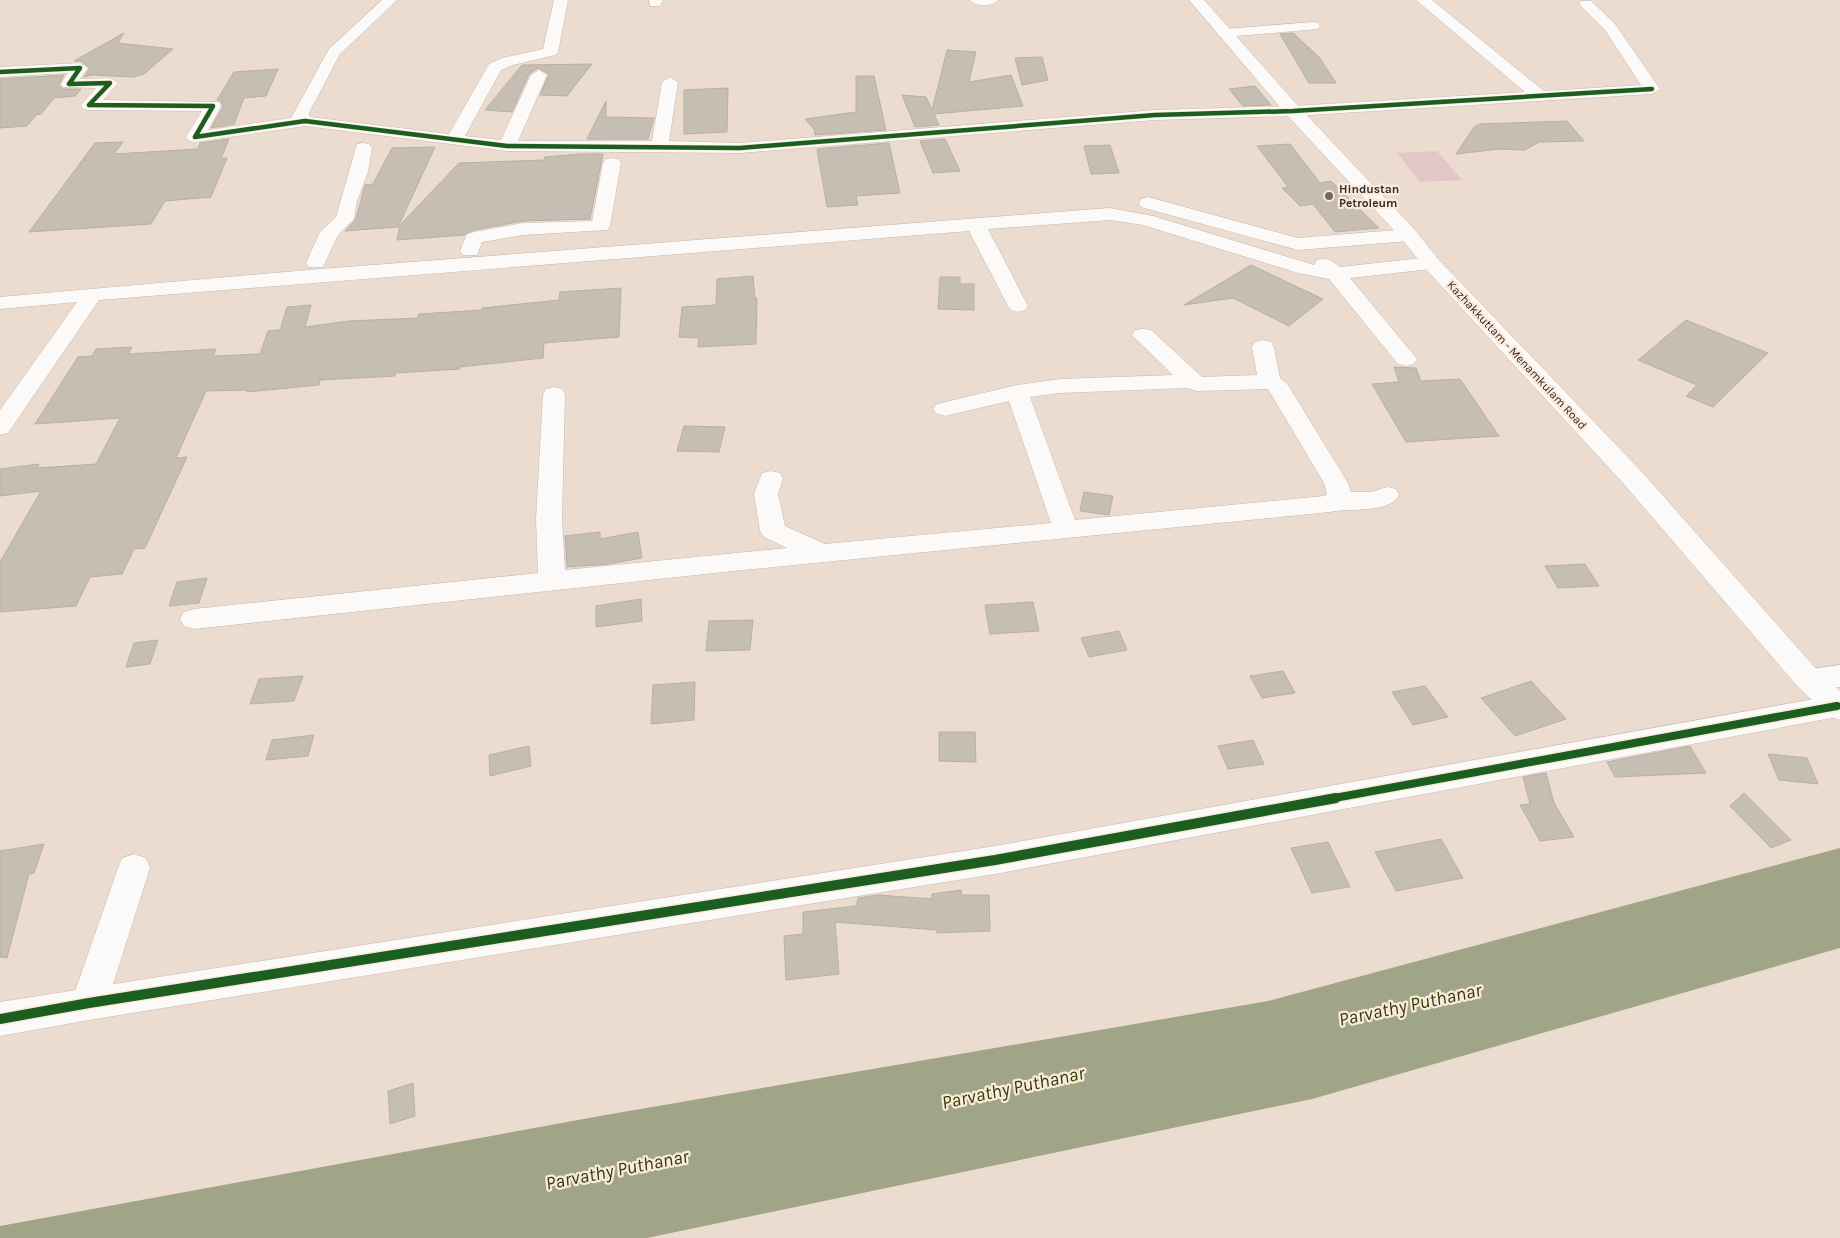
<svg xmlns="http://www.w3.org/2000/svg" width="1840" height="1238" viewBox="0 0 1840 1238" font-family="Karla,sans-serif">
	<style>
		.green { fill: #e3c7c7 }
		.water { fill: #a0a587 }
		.building { fill: #c6beb2; stroke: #b9b0a5 }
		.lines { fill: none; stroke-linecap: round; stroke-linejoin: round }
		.minor-casing { stroke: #c4b9ae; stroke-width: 1 }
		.tertiary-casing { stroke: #c4b9ae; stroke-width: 1 }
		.secondary-casing { stroke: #c4b9ae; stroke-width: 1 }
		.minor { fill: #fcfaf8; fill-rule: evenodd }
		.tertiary { fill: #fcfaf8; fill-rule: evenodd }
		.secondary { fill: #fcfaf8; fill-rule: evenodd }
		.cycleway-far2-casing { stroke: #fbeadd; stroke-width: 6 }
		.cycleway-far1-casing { stroke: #fbeadd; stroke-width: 11 }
		.cycleway-casing { stroke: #fbeadd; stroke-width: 13 }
		.cycleway-far2 { stroke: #1b5e20; stroke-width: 4.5 }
		.cycleway-far1 { stroke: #1b5e20; stroke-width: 8 }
		.cycleway { stroke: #1b5e20; stroke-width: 10 }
		.poi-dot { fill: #75685f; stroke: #fbeadd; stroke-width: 2 }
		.labels { text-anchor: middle; stroke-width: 4.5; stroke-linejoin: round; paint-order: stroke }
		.far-poi-label { font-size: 12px; font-weight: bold; fill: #352a22; stroke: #fbeadd; text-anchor: start }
		.far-street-label { font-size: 12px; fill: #352a22; stroke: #fbeadd }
		.near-water-label { font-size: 19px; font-style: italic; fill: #2f3f00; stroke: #fbeadd }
	</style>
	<rect width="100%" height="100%" fill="#ebdccf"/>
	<polygon class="green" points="1437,151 1462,180 1420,182 1397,153"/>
	<polygon class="water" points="1840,848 1840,948 1312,1099 647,1238 0,1238 0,1226 600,1116 1268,1001"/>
	<g class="building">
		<polygon points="124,33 118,43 173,49 144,74 133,77 92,75 84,77 90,68 81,61 74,61"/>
		<polygon points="1293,33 1319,57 1336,83 1309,83 1280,34"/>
		<polygon points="947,50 976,52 969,82 1011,75 1023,106 934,114 939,125 915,127 902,95 926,97 932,110"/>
		<polygon points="1042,57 1048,80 1022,85 1015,58"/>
		<polygon points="592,64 567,96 540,95 549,74 538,68 529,74 512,112 485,110 522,65"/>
		<polygon points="278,69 266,96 244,98 234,124 211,128 223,107 221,101 217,100 234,72"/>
		<polygon points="64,75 59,85 63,89 81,89 75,96 54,98 41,114 36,115 27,126 0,128 0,79"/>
		<polygon points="856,76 874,76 886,130 815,135 814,129 805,119 856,112"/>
		<polygon points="1255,86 1271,105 1243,106 1229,89"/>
		<polygon points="728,88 727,132 684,134 684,90"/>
		<polygon points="606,101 606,117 654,118 648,139 587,139"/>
		<polygon points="1567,121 1584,141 1539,142 1525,150 1500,149 1456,154 1474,127 1480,124"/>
		<polygon points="229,139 221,159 227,158 211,197 165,201 151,224 29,232 95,143 123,142 114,154 198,149 200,143"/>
		<polygon points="945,139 960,171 933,173 920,141"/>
		<polygon points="889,143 900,193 856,196 858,205 827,207 817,149"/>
		<polygon points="1290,144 1320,183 1331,181 1379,228 1335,232 1313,204 1300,206 1282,188 1288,187 1257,146"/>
		<polygon points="1110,145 1119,173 1091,174 1084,146"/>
		<polygon points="435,147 398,227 345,231 356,219 365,185 373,184 392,148"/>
		<polygon points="580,154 603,154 590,219 523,221 474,230 464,235 397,240 400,225 459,163 544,160 545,157"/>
		<polygon points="1251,265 1323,299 1289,326 1233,298 1184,305"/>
		<polygon points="753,276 755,298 757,298 756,344 698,347 699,338 679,337 682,307 716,305 717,279"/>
		<polygon points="940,277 960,277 960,284 974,284 974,310 938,309"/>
		<polygon points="621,288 619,337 544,343 543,358 460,367 460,369 396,373 395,376 320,380 319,385 247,392 247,390 206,391 176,458 187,457 145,548 134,549 122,574 90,577 76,606 0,612 0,562 41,491 0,496 0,469 39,464 37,468 96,464 120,418 35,424 78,357 92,356 96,349 132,347 128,354 216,349 213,356 260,354 268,331 280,330 287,307 311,305 305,327 349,321 418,318 419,314 482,310 482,308 559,300 560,292"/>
		<polygon points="1686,320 1768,353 1713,407 1686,396 1697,385 1638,360"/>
		<polygon points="1394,367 1416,368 1421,381 1460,379 1499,436 1406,442 1372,384 1399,382"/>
		<polygon points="684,426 725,427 719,452 677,451"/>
		<polygon points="1084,492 1113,496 1109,515 1080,511"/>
		<polygon points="600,532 600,539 638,532 642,558 608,564 567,567 565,536"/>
		<polygon points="1585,564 1599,586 1558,588 1545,566"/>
		<polygon points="207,578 199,603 169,606 177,582"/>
		<polygon points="641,599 642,621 596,627 596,606"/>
		<polygon points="1033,602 1039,631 990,634 985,605"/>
		<polygon points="753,620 750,650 706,651 709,621"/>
		<polygon points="1119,631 1127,650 1089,657 1081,638"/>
		<polygon points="158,640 150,664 126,667 134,643"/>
		<polygon points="1283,671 1295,693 1262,698 1250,676"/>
		<polygon points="303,676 294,701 250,704 259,679"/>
		<polygon points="1531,681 1566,719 1515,736 1481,698"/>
		<polygon points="695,682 694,720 651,724 653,685"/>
		<polygon points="1425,686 1448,717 1413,725 1392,692"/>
		<polygon points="939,732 975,732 976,762 939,761"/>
		<polygon points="314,735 308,756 266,760 272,740"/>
		<polygon points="1253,740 1264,764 1228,769 1218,746"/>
		<polygon points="529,746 531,766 490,776 489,755"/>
		<polygon points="1690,746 1706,773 1615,777 1607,762"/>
		<polygon points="1768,754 1807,758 1818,784 1779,780"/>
		<polygon points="1546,773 1554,803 1574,837 1540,841 1520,805 1530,804 1523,777"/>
		<polygon points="1744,793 1791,840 1771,848 1730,806"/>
		<polygon points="1441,839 1463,878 1396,891 1375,852"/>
		<polygon points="1328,842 1350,887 1312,893 1291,848"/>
		<polygon points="44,844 34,873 29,874 7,958 0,957 0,851"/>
		<polygon points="961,890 962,895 989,895 990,931 937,933 937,930 835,922 839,974 786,980 784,936 803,934 803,912 856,906 858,898 878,895 932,899 932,894"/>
		<polygon points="413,1083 415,1116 390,1124 388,1091"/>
	</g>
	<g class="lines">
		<g class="minor-casing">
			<g id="minor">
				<polygon points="382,0 397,0 340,54 309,113 310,117 449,134 489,64 502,58 543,49 554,0 568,0 558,52 555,55 513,65 501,70 465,136 501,140 531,75 539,70 547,75 518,141 652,141 662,82 670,77 678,82 669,141 740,143 1155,110 1293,106 1525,92 1416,0 1432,0 1544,91 1641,85 1605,30 1579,4 1581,1 1591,1 1615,24 1660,89 1652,94 1293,116 1155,120 740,153 507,151 305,126 195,142 189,141 186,137 202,111 89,110 83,109 81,105 96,88 63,87 61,84 68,73 0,77 0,67 80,63 88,68 80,79 110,78 118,83 103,100 219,102 221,106 208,130 291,118 329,49"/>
				<polygon points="649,0 663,0 660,6 650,6"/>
				<path d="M970,0H998C992,7 976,7 970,0Z"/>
				<polygon points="1313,22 1318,23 1320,26 1318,29 1225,37 1218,33 1225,29"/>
				<polygon points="363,143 369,144 372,148 368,172 357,201 354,219 338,235 323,267 309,267 306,263 320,232 336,217 357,144"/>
				<polygon points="612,158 618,159 621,163 610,226 607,230 523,235 482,242 477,255 463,255 460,251 467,234 474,232 523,223 592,221 603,163 606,159"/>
				<polygon points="1148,197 1298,238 1409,229 1416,231 1419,235 1416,239 1409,241 1298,250 1141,207 1139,203 1141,199"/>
				<path d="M1110,208L1153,216L1314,265L1317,260C1328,257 1332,261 1340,267L1431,257L1438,259L1441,263L1438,267L1431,269L1350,278L1417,359L1414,364L1406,366L1398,364L1329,279L1298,273L1143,225L1110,220L988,229L1028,306L1025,310L1018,312L1011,310L1008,306L969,231L99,300L8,433L0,435V410L77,302L0,309V297L308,270Z"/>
				<path d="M1143,329L1151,330L1202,377L1257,375L1252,347L1255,342L1263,340L1271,342L1274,347L1280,378L1288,385L1348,483L1351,492H1371L1387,487L1396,489L1399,495C1387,515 1350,507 1330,512L733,571L194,629L184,626L180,619L184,612L194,609L538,573L536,519L543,394L546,389L554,387L562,389L565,394L562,519L565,570L787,548L764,537L760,531L754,494L762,473L771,471L780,473L783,479L778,494L785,526L825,544L1051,523L1009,401L945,416L937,414L933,409L937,404L1017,385L1060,379L1173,375L1132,335L1135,330ZM1187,388L1196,391L1268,389L1324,483L1327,494L1324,496L1075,520L1030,397L1060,393Z"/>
				<polygon points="1840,665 1840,687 1808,690 1798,687 1794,679 1798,671"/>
				<polygon points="134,854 146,858 150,868 107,1003 102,1015 89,1020 76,1015 71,1003 118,868 122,858"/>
			</g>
		</g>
		<g class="tertiary-casing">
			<polygon id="tertiary" points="1837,695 1840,696 1840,716 1837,717 995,874 89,1020 0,1036 0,1002 995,846"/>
		</g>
		<g class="secondary-casing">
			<polygon id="secondary" points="1189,0 1204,0 1299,107 1416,231 1438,259 1641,471 1818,671 1840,691 1840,720 1830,717 1798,687 1623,483 1424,267 1402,239 1287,115"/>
		</g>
		<use href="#minor" class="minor"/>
		<use href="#tertiary" class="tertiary"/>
		<use href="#secondary" class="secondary"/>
		<g class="cycleway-far2-casing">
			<polyline id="cycleway-far2" points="0,72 80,68 69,84 110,83 89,105 213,106 195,137 305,121 507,146 740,148 1155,115 1293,111 1652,89"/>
		</g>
		<g class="cycleway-far1-casing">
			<polyline id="cycleway-far1" points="1329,799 1837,706"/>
		</g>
		<g class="cycleway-casing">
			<polyline id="cycleway" points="0,1019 89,1003 995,860 1336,798"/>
		</g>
		<use href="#cycleway-far2" class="cycleway-far2"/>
		<use href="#cycleway-far1" class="cycleway-far1"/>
		<use href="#cycleway" class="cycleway"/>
	</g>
	<circle class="poi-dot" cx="1329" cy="196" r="5"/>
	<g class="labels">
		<g class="far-poi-label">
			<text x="1339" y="193">Hindustan<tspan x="1339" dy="14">Petroleum</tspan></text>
		</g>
		<g class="far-street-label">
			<text transform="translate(1517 355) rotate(47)" y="4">Kazhakkuttam - Menamkulam Road</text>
		</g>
		<g class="near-water-label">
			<text transform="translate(1410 1004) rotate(-12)" y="7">Parvathy Puthanar</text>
			<text transform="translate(1013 1087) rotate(-12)" y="7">Parvathy Puthanar</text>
			<text transform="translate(617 1169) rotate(-11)" y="7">Parvathy Puthanar</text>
		</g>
	</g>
</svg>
